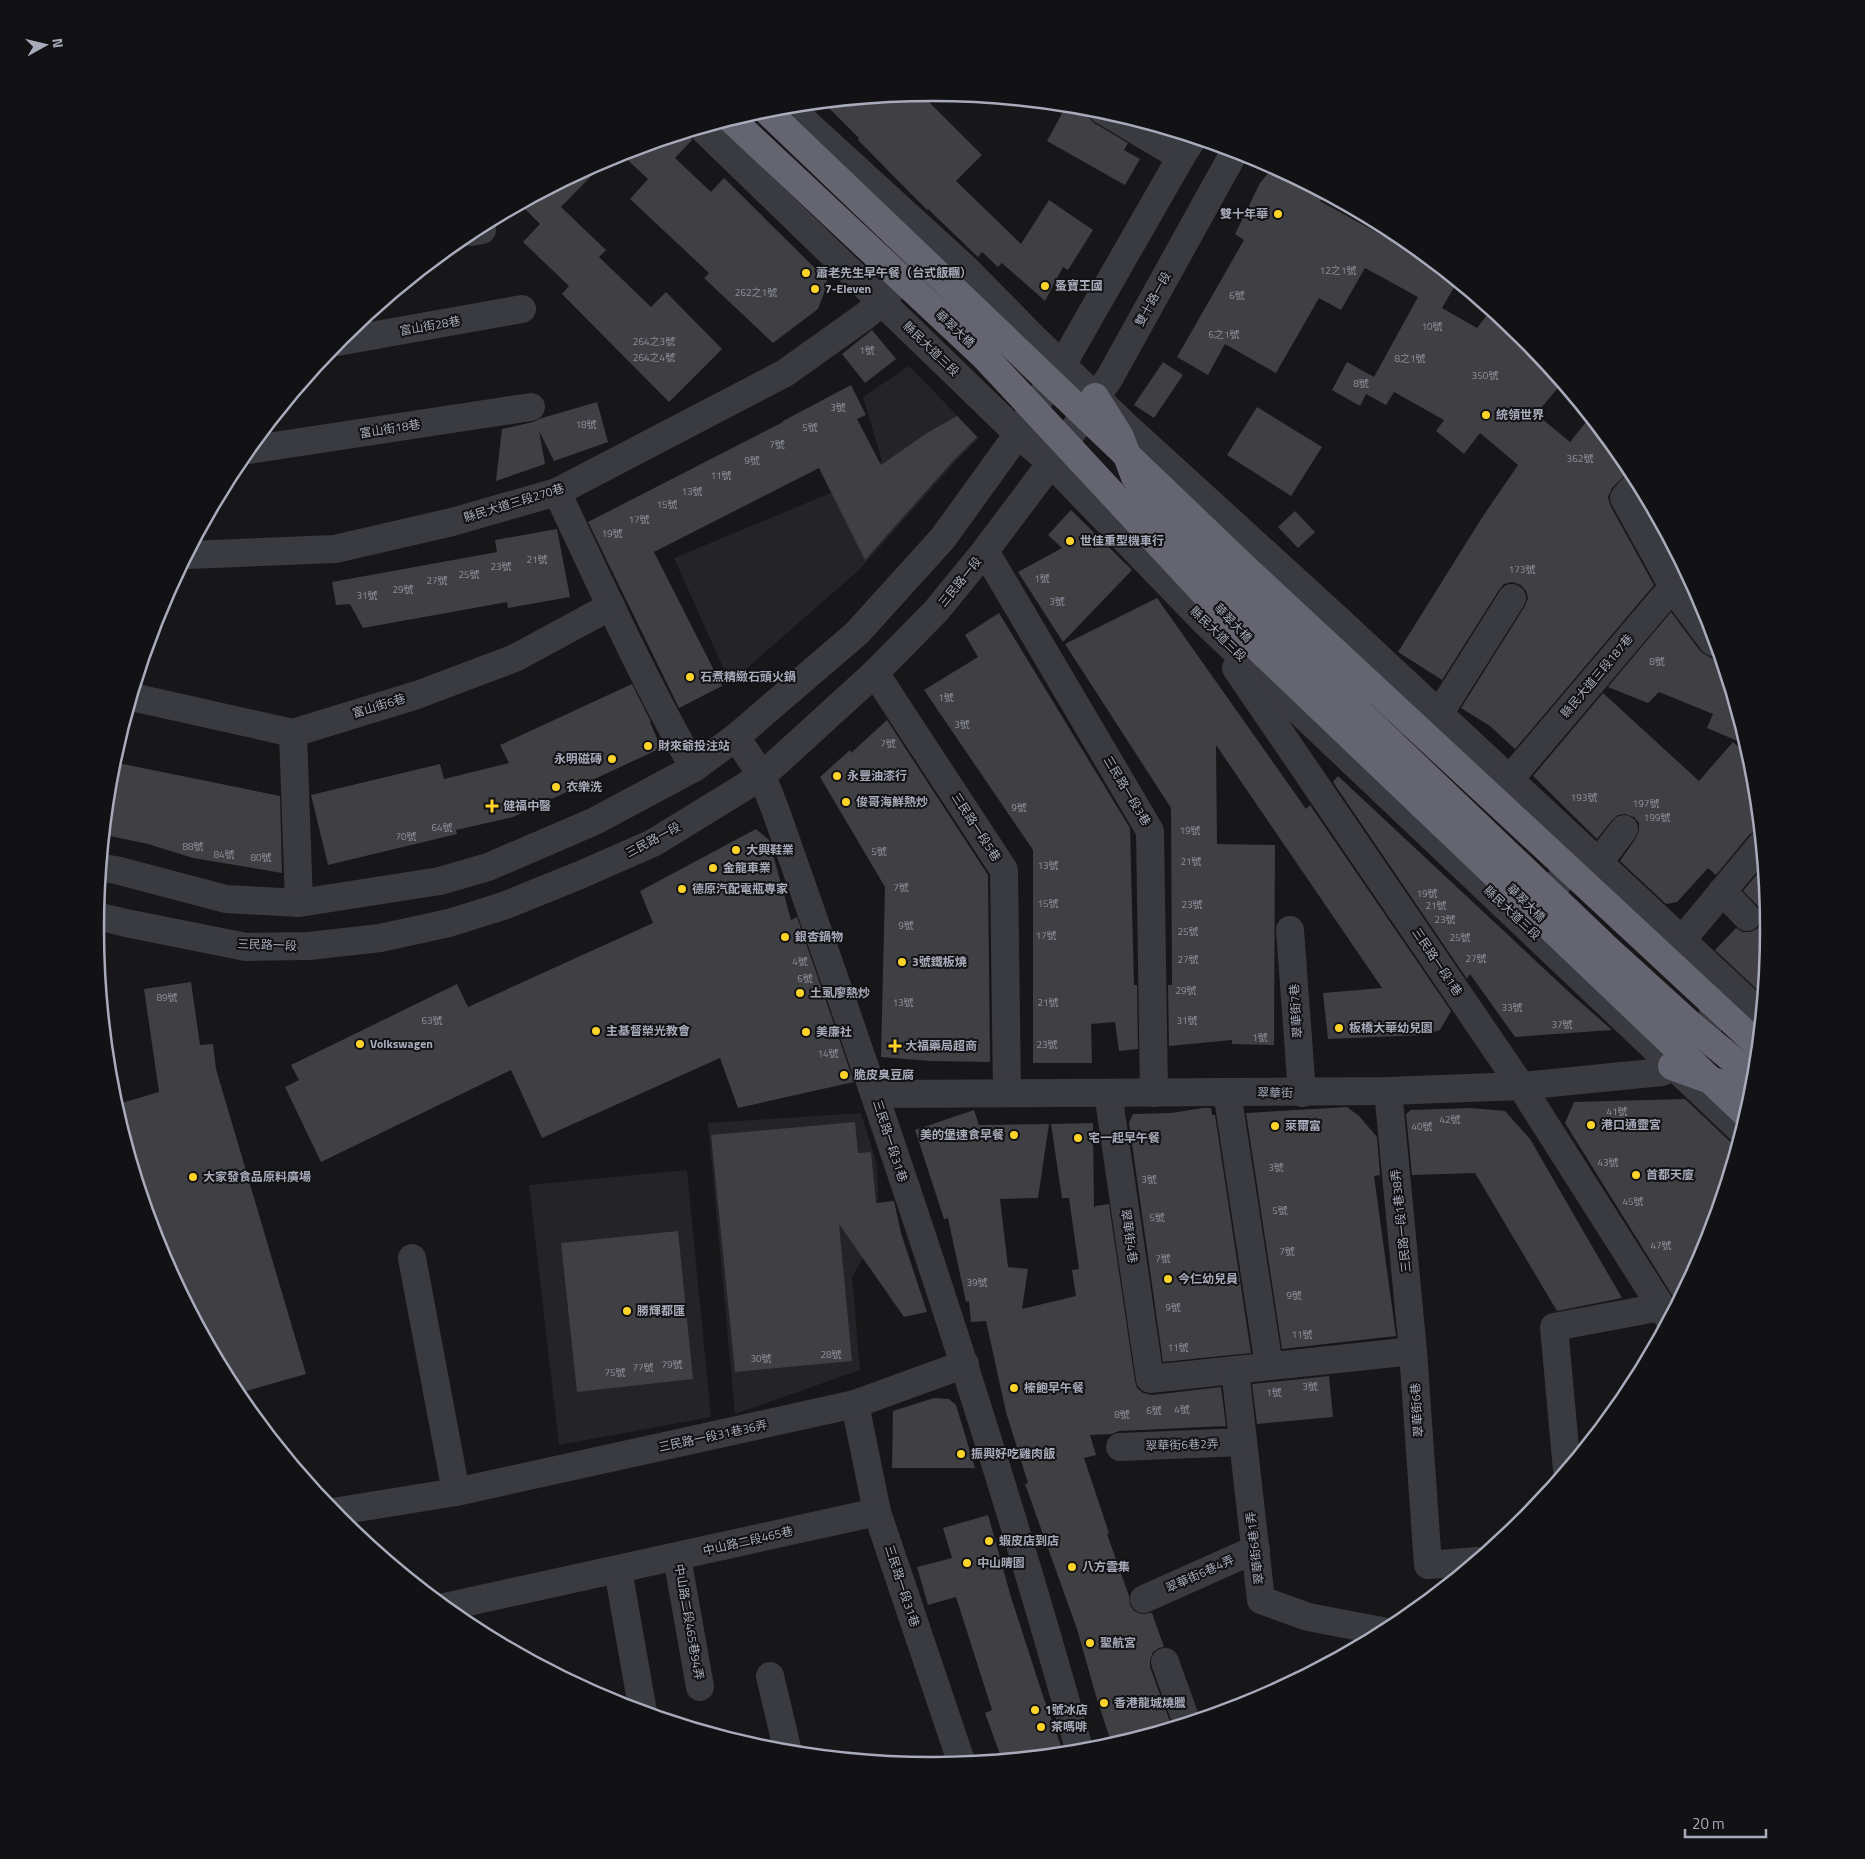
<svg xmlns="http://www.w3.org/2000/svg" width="1865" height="1859" viewBox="0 0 1865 1859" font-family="'Titillium Web','Noto Sans TC',sans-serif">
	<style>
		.built { fill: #242327 }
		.building { fill: #3f3f44 }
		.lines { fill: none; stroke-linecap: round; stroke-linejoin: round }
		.minor { stroke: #3a3a41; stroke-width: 28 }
		.highway { stroke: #646570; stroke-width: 28 }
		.highway-bridge { stroke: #646570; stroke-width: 28 }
		.poi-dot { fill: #fed42b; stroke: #121215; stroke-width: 2 }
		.labels { text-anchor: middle; stroke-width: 4; stroke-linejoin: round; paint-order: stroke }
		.number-label { font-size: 10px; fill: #8e909c }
		.poi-label { font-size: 12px; font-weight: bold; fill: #a8abba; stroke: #121215; text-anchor: start }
		.street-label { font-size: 12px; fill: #a8abba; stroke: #121215 }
		.rim { fill: none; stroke: #a8abba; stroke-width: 2.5 }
	</style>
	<rect width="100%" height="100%" fill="#171719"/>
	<g class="built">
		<polygon points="909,366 979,438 957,460 860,569 730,683 674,558 833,492 882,461 863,397"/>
		<polygon points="861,1113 877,1165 878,1189 877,1225 862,1260 852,1277 860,1370 735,1414 708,1123"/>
		<polygon points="687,1170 711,1417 559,1445 529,1185"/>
	</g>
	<g class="building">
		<polygon points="921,94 982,155 956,181 1021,244 1049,200 1093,230 1068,270 1063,267 1045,301 1002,263 998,267 982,252 978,257 928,209 927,210 858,140 859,138 824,103"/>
		<polygon points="1066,106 1082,107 1086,110 1088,117 1094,123 1128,143 1124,150 1140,159 1125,185 1047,141"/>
		<polygon points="688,133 692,140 675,158 711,192 724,178 827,280 824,293 818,309 773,343 704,278 709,273 630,199 648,179 621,154"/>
		<polygon points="595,165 598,169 561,207 606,250 599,257 651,307 666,292 722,349 669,402 562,294 569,286 523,242 540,224 521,205"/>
		<polygon points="1273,167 1324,194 1320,201 1439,267 1457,282 1442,308 1477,328 1491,310 1525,338 1562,383 1536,414 1570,442 1590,417 1631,469 1612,488 1608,497 1610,505 1654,585 1515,749 1490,726 1461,708 1525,606 1528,598 1526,591 1521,585 1512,582 1504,584 1499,590 1442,680 1398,652 1483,516 1518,465 1480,433 1464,454 1436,431 1444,420 1394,392 1386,405 1366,394 1360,406 1332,390 1347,362 1374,377 1418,297 1365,268 1341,310 1319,298 1276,373 1225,344 1208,375 1177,357 1244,240 1235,234 1260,183"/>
		<polygon points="872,330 896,359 865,383 842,354"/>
		<polygon points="1163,362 1183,375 1154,418 1134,405"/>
		<polygon points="851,385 866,415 857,419 881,465 927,433 957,416 977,437 953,461 865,560 819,468 654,552 722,686 679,708 588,522 783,422 783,421"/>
		<polygon points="597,402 608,442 554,461 539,431 545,464 496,481 502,429 533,422 542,418"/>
		<polygon points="1257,407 1322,447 1291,496 1227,455"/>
		<polygon points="1646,497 1682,566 1684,569 1681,570 1643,500"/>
		<polygon points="1071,510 1132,570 1063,642 1018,572 1062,548 1048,535"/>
		<polygon points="1295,511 1315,532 1298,548 1278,527"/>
		<polygon points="557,529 570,597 508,608 507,602 363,628 350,604 336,605 332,582 497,552 495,540"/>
		<polygon points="1157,598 1306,809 1310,805 1451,1011 1440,1030 1424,1035 1328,1039 1323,993 1382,988 1216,745 1217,844 1275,845 1274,1045 1232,1044 1232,1040 1169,1046 1168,985 1172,985 1171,808 1065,644"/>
		<polygon points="1671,612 1701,652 1711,658 1720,658 1747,745 1707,728 1713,714 1659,692 1648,703 1608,687"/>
		<polygon points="999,613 1130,828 1134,985 1137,985 1138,1049 1119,1051 1115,1022 1091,1024 1092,1063 1033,1063 1033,850 924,690 978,657 965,635"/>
		<polygon points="632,684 651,722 650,722 661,748 513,817 456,830 457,834 328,865 311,795 440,764 444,779 509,763 500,745"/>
		<polygon points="1603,693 1699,781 1733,742 1751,758 1753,766 1760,830 1755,831 1749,835 1716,875 1708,868 1677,902 1666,904 1620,861 1636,838 1639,831 1639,823 1634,817 1625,814 1618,815 1612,820 1597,839 1533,776"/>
		<polygon points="887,720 988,875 990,1062 930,1061 881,1057 885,887 820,777 850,750 851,753"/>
		<polygon points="113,762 280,796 282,873 193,858 148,844 105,835"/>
		<polygon points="1338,776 1570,993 1612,1030 1515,1037 1470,974 1467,979 1333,782"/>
		<polygon points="756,829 769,840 791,920 797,917 854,1082 738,1108 720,1058 542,1138 511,1070 321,1162 285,1087 299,1080 291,1065 457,984 468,1007 653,923 640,891"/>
		<polygon points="1763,867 1770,930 1763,995 1715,950 1736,928 1743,932 1750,932 1757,929 1762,922 1762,914 1759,907 1743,891"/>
		<polygon points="191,982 200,1045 213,1044 216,1069 306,1374 236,1394 159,1250 115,1105 159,1092 144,989"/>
		<polygon points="1685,1099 1737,1148 1706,1250 1677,1303 1565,1123 1574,1102"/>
		<polygon points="1347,1107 1359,1116 1377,1137 1380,1175 1374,1176 1396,1336 1282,1349 1246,1113"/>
		<polygon points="1203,1108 1211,1108 1212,1115 1215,1115 1251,1353 1163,1362 1129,1123 1133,1114 1171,1113"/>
		<polygon points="1470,1108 1505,1111 1530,1139 1622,1298 1557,1311 1475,1173 1412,1175 1406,1114 1411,1110"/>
		<polygon points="974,1110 979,1125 1049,1124 1038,1198 1000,1199 1008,1267 1028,1269 1022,1309 1076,1296 1072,1270 1079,1269 1069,1198 1062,1198 1051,1124 1093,1123 1094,1209 1095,1206 1109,1204 1135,1381 1137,1388 1143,1393 1152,1395 1221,1387 1226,1426 1119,1431 1112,1434 1090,1435 1096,1455 1084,1458 1109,1533 1107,1534 1129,1596 1130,1605 1134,1611 1142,1614 1152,1613 1164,1647 1159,1648 1153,1652 1150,1660 1150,1667 1172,1727 1112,1745 1096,1696 1077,1629 1025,1484 1028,1483 1006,1412 986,1321 971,1322 969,1301 966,1302 948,1218 944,1219 915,1130"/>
		<polygon points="855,1122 858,1153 871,1152 876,1203 894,1201 901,1233 927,1312 904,1317 839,1224 852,1361 735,1372 711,1135"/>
		<polygon points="678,1231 693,1379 577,1392 561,1243"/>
		<polygon points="1329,1376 1333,1417 1257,1424 1252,1384"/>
		<polygon points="934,1398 949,1399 956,1405 975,1468 892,1468 893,1411"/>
		<polygon points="988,1515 1011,1597 1042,1693 1064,1754 1002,1760 985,1713 992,1710 956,1597 928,1605 917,1567 952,1558 943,1528"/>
	</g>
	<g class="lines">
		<g class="minor">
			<polyline points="789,107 965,268 1033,337 1125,425 1342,623 1761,1014"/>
			<polyline points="1102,110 1181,157"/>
			<polyline points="703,129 1018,434 1051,463 1206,623 1742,1131"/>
			<polyline points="471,232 482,230"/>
			<polyline points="337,342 522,309"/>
			<polyline points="248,450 531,407"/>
			<polyline points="1638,482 1624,498 1677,594 1713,642 1716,643"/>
			<path d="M557,492C601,585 643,679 694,768"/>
			<polyline points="985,551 1150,831 1154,1093"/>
			<polyline points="188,555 335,549 452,522 557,492 785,373 865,316 882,302 892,288"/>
			<polyline points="1236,668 1521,1086 1669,1319"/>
			<polyline points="875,673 1004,870 1007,1093"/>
			<polyline points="132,697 293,733 417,695 515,658 611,606"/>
			<polyline points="1439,714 1512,598"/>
			<polyline points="293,733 299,903"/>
			<path d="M736,737L762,776L775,809C885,1120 992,1433 1080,1752"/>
			<polyline points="1509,780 1664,597 1677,594 1691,582"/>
			<polyline points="102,868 116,870 226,899 299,903 440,881 488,867 595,821 694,768 736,737 857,633 943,538 1018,434 1031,412 1062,365 1181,157 1193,138"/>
			<polyline points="1722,891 1747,917"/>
			<path d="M1541,915C1544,898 1566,868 1583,862C1587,861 1594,862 1599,862L1624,829"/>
			<polyline points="97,916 126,923 246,947 309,946 380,938 449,923 506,905 580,875 653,843 762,776 875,673 935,612 985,551 1051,463 1110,377 1235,151"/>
			<polyline points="1290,930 1302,1093"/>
			<polyline points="1682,940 1761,845"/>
			<polyline points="1388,1091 1413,1351"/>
			<polyline points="1227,1092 1269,1366"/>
			<polyline points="1108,1093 1150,1379 1413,1351 1428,1565 1477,1561"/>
			<polyline points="875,1094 1388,1091 1521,1086 1662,1072 1672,1066 1702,1040 1721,996 1717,985"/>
			<polyline points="412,1258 456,1492"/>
			<polyline points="1235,1370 1261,1600 1308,1617 1382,1631 1383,1633"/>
			<polyline points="855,1404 877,1512 962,1764"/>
			<polyline points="1120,1447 1243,1442"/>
			<polyline points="1567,1470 1554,1327 1661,1307"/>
			<polyline points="333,1512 456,1492 855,1404 965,1364"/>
			<polyline points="677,1557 700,1687"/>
			<polyline points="618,1570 643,1712"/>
			<polyline points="1144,1599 1256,1549"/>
			<polyline points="445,1607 877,1512"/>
			<polyline points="1165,1662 1187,1723"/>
			<polyline points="770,1676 788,1752"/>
		</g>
		<g class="highway">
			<polyline points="1095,397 1120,437 1135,477 1207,567"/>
			<polyline points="1672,1066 1738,1090 1751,1099"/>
		</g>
		<g class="highway-bridge">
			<polyline points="766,110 1246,569 1758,1045"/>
			<polyline points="732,120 984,356 1236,627 1747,1115"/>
			<polyline points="1207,567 1603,945 1692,1026 1755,1078"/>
		</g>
	</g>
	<g class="poi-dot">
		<circle cx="1278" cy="214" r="5"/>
		<circle cx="806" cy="273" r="5"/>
		<circle cx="1045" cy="286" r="5"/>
		<circle cx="815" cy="289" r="5"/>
		<circle cx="1486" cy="415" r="5"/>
		<circle cx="1070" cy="541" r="5"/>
		<circle cx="690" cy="677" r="5"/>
		<circle cx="648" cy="746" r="5"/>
		<circle cx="612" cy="759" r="5"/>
		<circle cx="837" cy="776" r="5"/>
		<circle cx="556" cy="787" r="5"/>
		<circle cx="846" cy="802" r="5"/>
		<path d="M489.5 798.5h5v5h5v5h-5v5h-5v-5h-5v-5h5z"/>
		<circle cx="736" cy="850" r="5"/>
		<circle cx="713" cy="868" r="5"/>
		<circle cx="682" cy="889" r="5"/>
		<circle cx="785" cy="937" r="5"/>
		<circle cx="902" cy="962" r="5"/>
		<circle cx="800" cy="993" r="5"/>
		<circle cx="1339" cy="1028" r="5"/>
		<circle cx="596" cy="1031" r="5"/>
		<circle cx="806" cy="1032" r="5"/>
		<circle cx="360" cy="1044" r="5"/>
		<path d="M892.5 1038.5h5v5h5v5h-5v5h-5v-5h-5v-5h5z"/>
		<circle cx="844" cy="1075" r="5"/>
		<circle cx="1591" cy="1125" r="5"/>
		<circle cx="1275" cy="1126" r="5"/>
		<circle cx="1014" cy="1135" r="5"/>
		<circle cx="1078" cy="1138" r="5"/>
		<circle cx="1636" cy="1175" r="5"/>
		<circle cx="193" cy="1177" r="5"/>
		<circle cx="1168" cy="1279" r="5"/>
		<circle cx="627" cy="1311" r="5"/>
		<circle cx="1014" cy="1388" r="5"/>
		<circle cx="961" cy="1454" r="5"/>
		<circle cx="989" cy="1541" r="5"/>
		<circle cx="967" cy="1563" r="5"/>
		<circle cx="1072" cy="1567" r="5"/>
		<circle cx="1090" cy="1643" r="5"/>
		<circle cx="1104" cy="1703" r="5"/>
		<circle cx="1035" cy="1710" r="5"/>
		<circle cx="1041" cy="1727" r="5"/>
	</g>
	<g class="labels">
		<g class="number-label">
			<text x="1338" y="274">12之1號</text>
			<text x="756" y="296">262之1號</text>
			<text x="1237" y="299">6號</text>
			<text x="1432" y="330">10號</text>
			<text x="1224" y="338">6之1號</text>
			<text x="654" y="345">264之3號</text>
			<text x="867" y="354">1號</text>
			<text x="654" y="361">264之4號</text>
			<text x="1410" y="362">8之1號</text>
			<text x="1485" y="379">350號</text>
			<text x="1361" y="387">8號</text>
			<text x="838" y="411">3號</text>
			<text x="586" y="428">18號</text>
			<text x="810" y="431">5號</text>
			<text x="777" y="448">7號</text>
			<text x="1580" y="462">362號</text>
			<text x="752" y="464">9號</text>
			<text x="721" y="479">11號</text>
			<text x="692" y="495">13號</text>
			<text x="667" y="508">15號</text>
			<text x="639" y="523">17號</text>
			<text x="612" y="537">19號</text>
			<text x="537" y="563">21號</text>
			<text x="501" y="570">23號</text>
			<text x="1522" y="573">173號</text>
			<text x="469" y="578">25號</text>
			<text x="1042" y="582">1號</text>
			<text x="437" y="584">27號</text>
			<text x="403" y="593">29號</text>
			<text x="367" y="599">31號</text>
			<text x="1057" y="605">3號</text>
			<text x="1657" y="665">8號</text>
			<text x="946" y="701">1號</text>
			<text x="962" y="728">3號</text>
			<text x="888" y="747">7號</text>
			<text x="1584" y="801">193號</text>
			<text x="1646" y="807">197號</text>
			<text x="1019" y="811">9號</text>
			<text x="1657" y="821">199號</text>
			<text x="442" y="831">64號</text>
			<text x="1190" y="834">19號</text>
			<text x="406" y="840">70號</text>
			<text x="193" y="850">88號</text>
			<text x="879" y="855">5號</text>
			<text x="224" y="858">84號</text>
			<text x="261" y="861">80號</text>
			<text x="1191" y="865">21號</text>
			<text x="1048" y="869">13號</text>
			<text x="901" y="891">7號</text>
			<text x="1427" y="897">19號</text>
			<text x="1048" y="907">15號</text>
			<text x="1192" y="908">23號</text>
			<text x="1436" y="909">21號</text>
			<text x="1445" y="923">23號</text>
			<text x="906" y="929">9號</text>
			<text x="1188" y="935">25號</text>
			<text x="1046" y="939">17號</text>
			<text x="1460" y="941">25號</text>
			<text x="1476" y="962">27號</text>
			<text x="1188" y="963">27號</text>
			<text x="800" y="965">4號</text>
			<text x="805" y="982">6號</text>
			<text x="1186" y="994">29號</text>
			<text x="167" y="1001">89號</text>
			<text x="903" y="1006">13號</text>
			<text x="1048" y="1006">21號</text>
			<text x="1512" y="1011">33號</text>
			<text x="432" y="1024">63號</text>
			<text x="1187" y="1024">31號</text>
			<text x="1562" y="1028">37號</text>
			<text x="1260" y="1041">1號</text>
			<text x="1047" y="1048">23號</text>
			<text x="828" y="1057">14號</text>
			<text x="1617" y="1115">41號</text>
			<text x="1450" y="1123">42號</text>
			<text x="1422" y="1130">40號</text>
			<text x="1608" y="1166">43號</text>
			<text x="1276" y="1171">3號</text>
			<text x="1149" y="1183">3號</text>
			<text x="1633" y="1205">45號</text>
			<text x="1280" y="1214">5號</text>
			<text x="1157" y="1221">5號</text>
			<text x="1661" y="1249">47號</text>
			<text x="1287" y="1255">7號</text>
			<text x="1163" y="1262">7號</text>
			<text x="977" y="1286">39號</text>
			<text x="1294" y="1299">9號</text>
			<text x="1173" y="1311">9號</text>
			<text x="1302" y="1338">11號</text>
			<text x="1178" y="1351">11號</text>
			<text x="831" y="1358">28號</text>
			<text x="761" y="1362">30號</text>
			<text x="672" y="1368">79號</text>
			<text x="643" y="1371">77號</text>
			<text x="615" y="1376">75號</text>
			<text x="1310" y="1390">3號</text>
			<text x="1274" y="1396">1號</text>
			<text x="1182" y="1413">4號</text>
			<text x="1154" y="1414">6號</text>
			<text x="1122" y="1418">8號</text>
		</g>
		<g class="poi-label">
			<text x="1268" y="218" text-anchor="end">雙十年華</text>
			<text x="816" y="277">蕭老先生早午餐（台式飯糰）</text>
			<text x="1055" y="290">蚤寶王國</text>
			<text x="825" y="293">7-Eleven</text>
			<text x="1496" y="419">統領世界</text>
			<text x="1080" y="545">世佳重型機車行</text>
			<text x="700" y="681">石煮精緻石頭火鍋</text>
			<text x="658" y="750">財來爺投注站</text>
			<text x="602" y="763" text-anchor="end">永明磁磚</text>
			<text x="847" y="780">永豐油漆行</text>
			<text x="566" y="791">衣樂洗</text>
			<text x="856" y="806">俊哥海鮮熱炒</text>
			<text x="503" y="810">健福中醫</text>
			<text x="746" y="854">大興鞋業</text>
			<text x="723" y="872">金龍車業</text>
			<text x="692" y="893">德原汽配電瓶專家</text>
			<text x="795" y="941">銀杏鍋物</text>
			<text x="912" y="966">3號鐵板燒</text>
			<text x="810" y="997">土虱廖熱炒</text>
			<text x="1349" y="1032">板橋大華幼兒園</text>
			<text x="606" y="1035">主基督榮光教會</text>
			<text x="816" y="1036">美廉社</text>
			<text x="370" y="1048">Volkswagen</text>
			<text x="905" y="1050">大福藥局超商</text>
			<text x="854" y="1079">脆皮臭豆腐</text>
			<text x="1601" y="1129">港口通靈宮</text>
			<text x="1285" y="1130">萊爾富</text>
			<text x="1004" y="1139" text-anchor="end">美的堡速食早餐</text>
			<text x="1088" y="1142">宅一起早午餐</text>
			<text x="1646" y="1179">首都天廈</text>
			<text x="203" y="1181">大家發食品原料廣場</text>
			<text x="1178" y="1283">今仁幼兒員</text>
			<text x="637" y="1315">勝輝都匯</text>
			<text x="1024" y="1392">榛飽早午餐</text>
			<text x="971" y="1458">振興好吃雞肉飯</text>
			<text x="999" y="1545">蝦皮店到店</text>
			<text x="977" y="1567">中山晴園</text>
			<text x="1082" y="1571">八方雲集</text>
			<text x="1100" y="1647">聖航宮</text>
			<text x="1114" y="1707">香港龍城燒臘</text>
			<text x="1045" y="1714">1號冰店</text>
			<text x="1051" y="1731">茶嗎啡</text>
		</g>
		<g class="street-label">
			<text transform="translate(1153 299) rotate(-61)" y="4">雙十路一段</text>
			<text transform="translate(430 326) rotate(-10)" y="4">富山街28巷</text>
			<text transform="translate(955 329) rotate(43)" y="4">華翠大橋</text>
			<text transform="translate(931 349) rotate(44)" y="4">縣民大道三段</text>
			<text transform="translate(390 429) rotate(-9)" y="4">富山街18巷</text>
			<text transform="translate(514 503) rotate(-17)" y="4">縣民大道三段270巷</text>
			<text transform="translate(960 582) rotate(-51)" y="4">三民路一段</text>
			<text transform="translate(1233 623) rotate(46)" y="4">華翠大橋</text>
			<text transform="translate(1218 634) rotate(44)" y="4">縣民大道三段</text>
			<text transform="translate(1597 676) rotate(-50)" y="4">縣民大道三段187巷</text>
			<text transform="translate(379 706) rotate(-17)" y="4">富山街6巷</text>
			<text transform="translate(1127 791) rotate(59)" y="4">三民路一段3巷</text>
			<text transform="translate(976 827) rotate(57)" y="4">三民路一段5巷</text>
			<text transform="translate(653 840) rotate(-28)" y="4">三民路一段</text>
			<text transform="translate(1526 903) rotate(44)" y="4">華翠大橋</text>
			<text transform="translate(1512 913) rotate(43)" y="4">縣民大道三段</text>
			<text transform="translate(267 945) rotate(2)" y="4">三民路一段</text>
			<text transform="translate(1437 962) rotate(56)" y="4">三民路一段1巷</text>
			<text transform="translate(1296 1011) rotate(-94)" y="4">翠華街7巷</text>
			<text transform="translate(1275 1093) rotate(1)" y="4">翠華街</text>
			<text transform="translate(890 1141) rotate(72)" y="4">三民路一段31巷</text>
			<text transform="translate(1401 1221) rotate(-96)" y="4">三民路一段1巷38弄</text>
			<text transform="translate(1129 1236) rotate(82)" y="4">翠華街4巷</text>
			<text transform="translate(1417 1410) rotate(-94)" y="4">翠華街6巷</text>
			<text transform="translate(713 1436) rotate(-12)" y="4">三民路一段31巷36弄</text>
			<text transform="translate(1182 1445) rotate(-2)" y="4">翠華街6巷2弄</text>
			<text transform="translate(748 1541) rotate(-13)" y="4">中山路二段465巷</text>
			<text transform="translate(1255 1548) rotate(-97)" y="4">翠華街6巷1弄</text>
			<text transform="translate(1200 1574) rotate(-24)" y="4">翠華街6巷4弄</text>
			<text transform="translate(902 1586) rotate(72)" y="4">三民路一段31巷</text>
			<text transform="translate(689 1622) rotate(80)" y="4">中山路二段465巷94弄</text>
		</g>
	</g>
	<path d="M0 0H1865V1859H0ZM104 929a828 828 0 1 1 1656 0a828 828 0 1 1-1656 0Z" fill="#121215" fill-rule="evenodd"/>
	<path class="rim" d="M104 929a828 828 0 1 1 1656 0a828 828 0 1 1-1656 0Z"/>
	<g transform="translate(45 45) rotate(82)" stroke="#121215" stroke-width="4" paint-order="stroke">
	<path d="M0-4L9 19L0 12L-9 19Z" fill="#a8abba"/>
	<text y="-8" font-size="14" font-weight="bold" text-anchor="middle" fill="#a8abba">N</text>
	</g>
	<path d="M1685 1829v8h81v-8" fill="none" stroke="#a8abba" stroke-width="2.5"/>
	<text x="1692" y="1829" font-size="15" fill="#a8abba" stroke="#121215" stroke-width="4" paint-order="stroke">20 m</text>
</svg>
